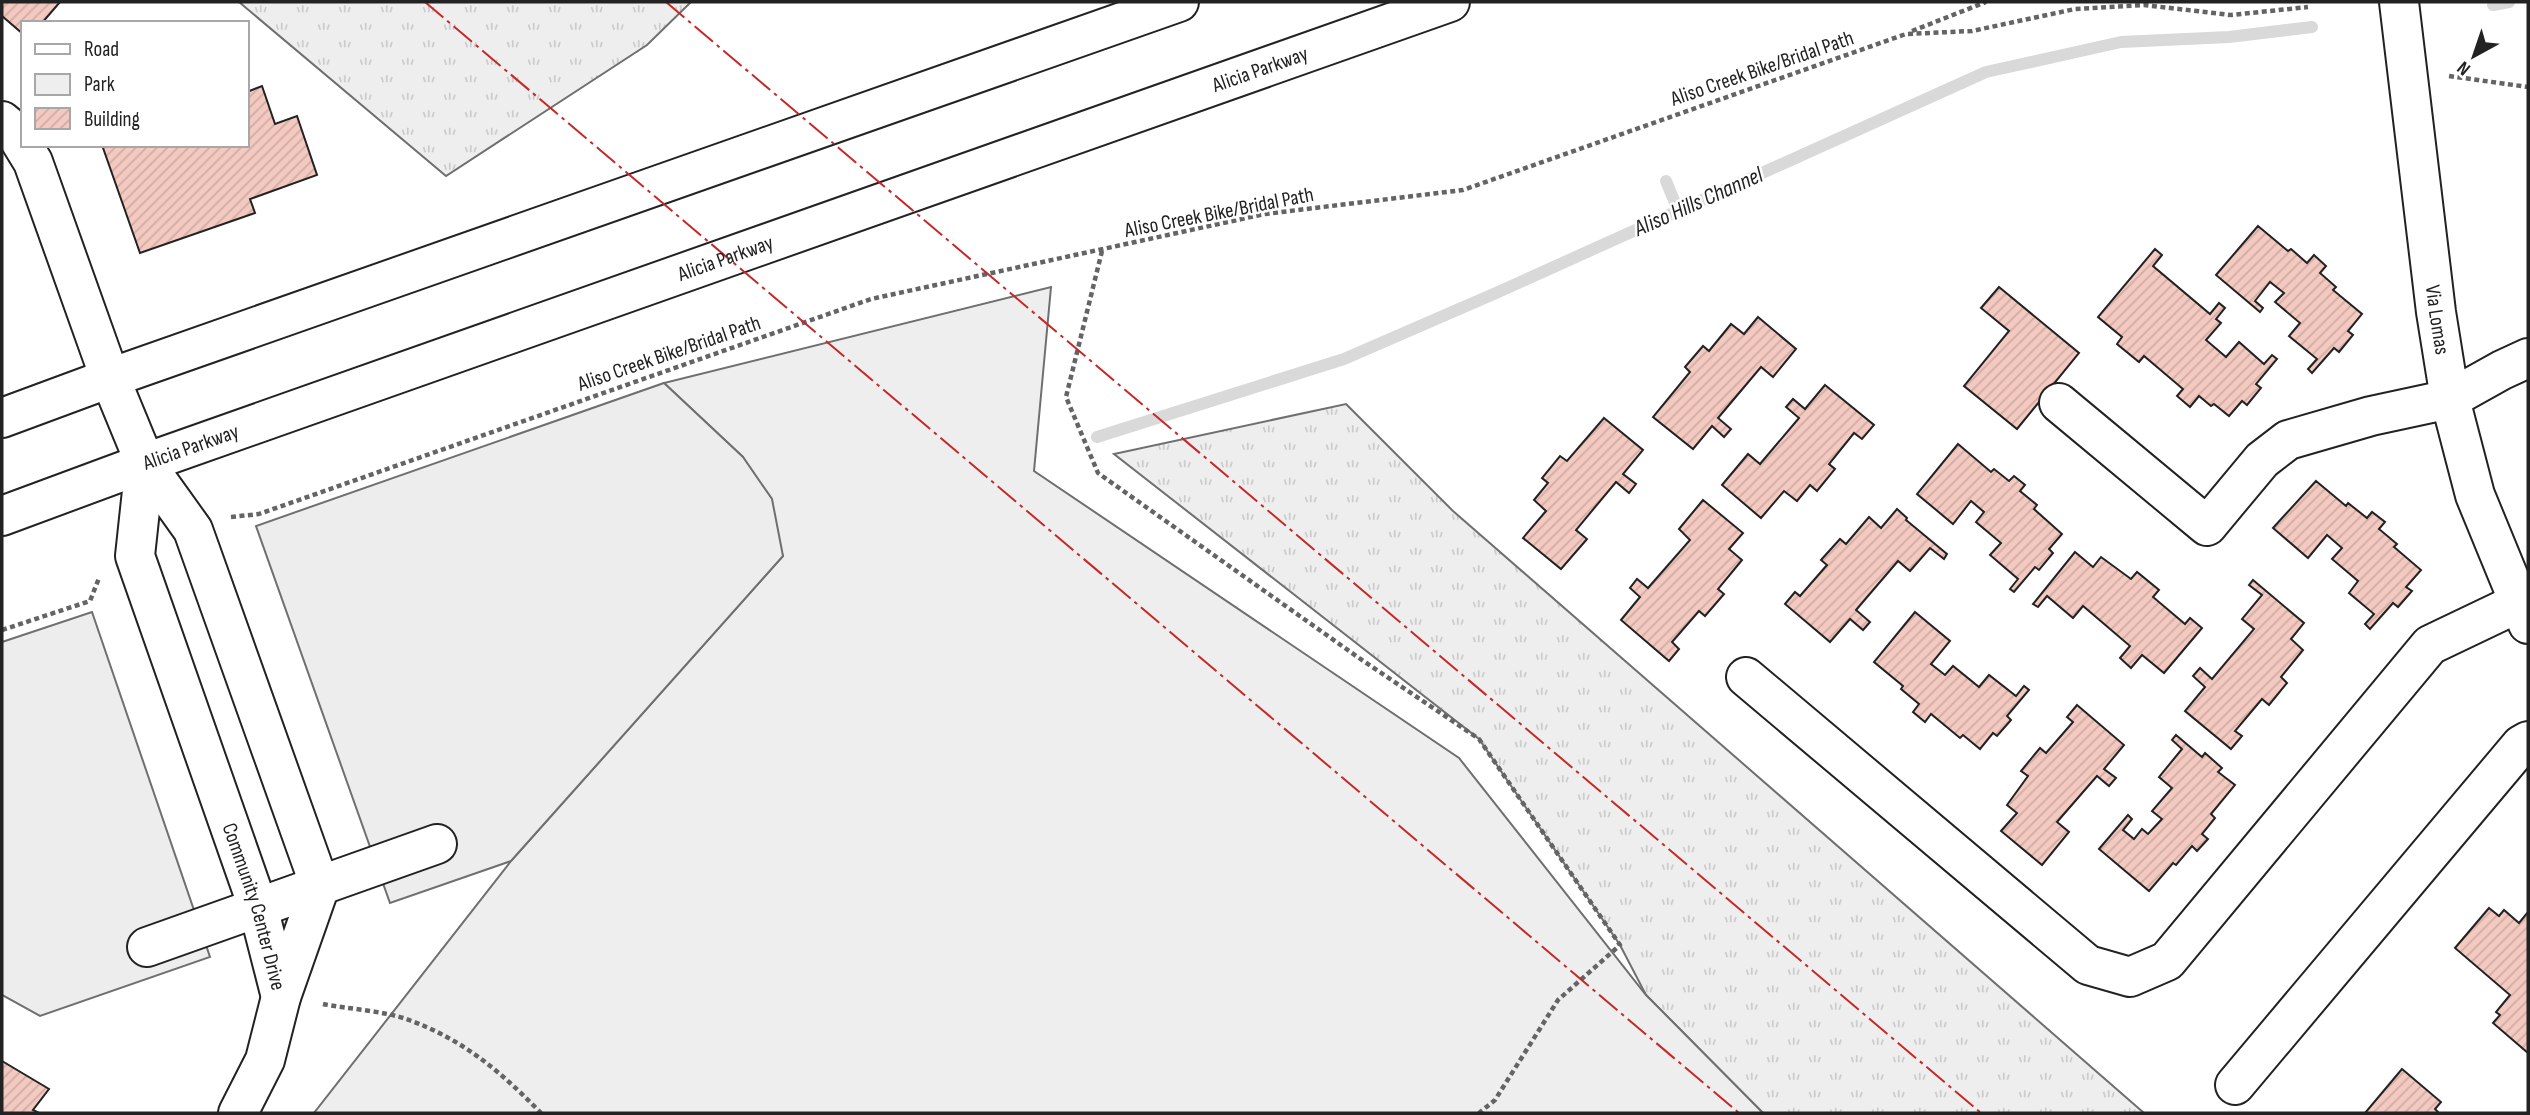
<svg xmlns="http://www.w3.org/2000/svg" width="2530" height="1115" viewBox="0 0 2530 1115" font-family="'Sofia Sans Condensed',sans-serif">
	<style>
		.grass { fill: url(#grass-tufts); stroke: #6f6f6f; stroke-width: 2 }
		.park { fill: #eee; stroke: #6f6f6f; stroke-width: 2 }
		.parking { fill: #ededed; stroke: #6f6f6f; stroke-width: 2 }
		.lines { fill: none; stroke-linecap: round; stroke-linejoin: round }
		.stream { stroke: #d9d9d9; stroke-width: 12 }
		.building { fill: url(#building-hatch); stroke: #222; stroke-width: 2 }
		.minor-casing { stroke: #222; stroke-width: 42 }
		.major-casing { stroke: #222; stroke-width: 42 }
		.path { stroke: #646464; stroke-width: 4.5; stroke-dasharray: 5 3.5; stroke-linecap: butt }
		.minor { stroke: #fff; stroke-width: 38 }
		.major { stroke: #fff; stroke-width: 38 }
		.power { stroke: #c62828; stroke-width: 2; stroke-dasharray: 24 5 3.5 5; stroke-linecap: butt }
		.labels { text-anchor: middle; stroke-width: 5; stroke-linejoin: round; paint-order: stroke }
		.street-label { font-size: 21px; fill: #222; stroke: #fff }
		.water-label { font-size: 23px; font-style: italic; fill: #222; stroke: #fff }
	</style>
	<defs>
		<pattern id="grass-tufts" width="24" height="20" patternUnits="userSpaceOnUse" patternTransform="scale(1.75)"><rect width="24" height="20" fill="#eee"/><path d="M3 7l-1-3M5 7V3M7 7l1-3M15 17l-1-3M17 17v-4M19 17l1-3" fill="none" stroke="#ccc"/></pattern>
		<pattern id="building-hatch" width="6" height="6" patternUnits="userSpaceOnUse" patternTransform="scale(1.75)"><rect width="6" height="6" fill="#f3c9c0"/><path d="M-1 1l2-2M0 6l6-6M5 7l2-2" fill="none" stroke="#d0aca5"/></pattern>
	</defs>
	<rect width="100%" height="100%" fill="#fff"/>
	<g class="grass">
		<polygon points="239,2 691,2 647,45 446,176"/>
		<polygon points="1346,404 1453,511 2144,1113 1763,1113 1646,995 1620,945 1479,739 1114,454"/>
	</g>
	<polygon class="park" points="1051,287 1034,471 1459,758 1646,995 1763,1113 314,1113 511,861 783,556 743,457 664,383"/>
	<g class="parking">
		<polygon points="664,383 743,457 772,499 783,556 511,861 390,903 256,526"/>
		<polygon points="92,612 210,957 40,1016 2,995 2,642"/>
	</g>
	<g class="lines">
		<g class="stream">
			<polyline points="2493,5 2509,2"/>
			<polyline points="1666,181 1678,210"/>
			<polyline points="1097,437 1344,359 1496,293 1986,72 2121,42 2229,37 2312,27"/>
		</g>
	</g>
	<g class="building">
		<polygon points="2,2 60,2 42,23 23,23 23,34 2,16"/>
		<polygon points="262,86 275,124 297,116 317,175 250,199 255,213 140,253 102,145 247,145 247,92"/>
		<polygon points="2258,226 2288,251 2291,249 2307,263 2314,255 2326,266 2320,273 2336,287 2333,290 2362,314 2348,331 2353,335 2339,352 2334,348 2312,373 2308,369 2317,359 2289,336 2300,323 2275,302 2284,293 2270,282 2255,301 2263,308 2260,312 2216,275"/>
		<polygon points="2155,249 2162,255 2153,266 2210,314 2219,303 2225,308 2216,319 2221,323 2206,340 2226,357 2239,342 2264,364 2272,355 2277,359 2256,384 2261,388 2247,405 2242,401 2229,416 2214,404 2211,406 2199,396 2190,407 2177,396 2183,389 2144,356 2139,362 2117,344 2122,337 2098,317"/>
		<polygon points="1999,287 2079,353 2017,429 1964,386 2009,331 1981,308"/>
		<polygon points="1758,317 1796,349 1773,377 1761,367 1718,418 1731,429 1724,437 1712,426 1693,449 1653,417 1690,372 1685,367 1703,346 1709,351 1731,324 1744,334"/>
		<polygon points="1825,385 1874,425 1862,439 1854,433 1829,464 1835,469 1817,491 1810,485 1797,501 1784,491 1761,518 1722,485 1748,454 1760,464 1799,418 1786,407 1793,399 1805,409"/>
		<polygon points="1604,418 1643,450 1623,474 1636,484 1629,493 1616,482 1576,530 1587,539 1561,569 1523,538 1546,511 1534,500 1548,483 1542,478 1560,456 1567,461"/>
		<polygon points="1958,444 1991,472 1994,469 2009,481 2014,476 2025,485 2020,491 2037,505 2034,509 2062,534 2049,549 2053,553 2039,570 2035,567 2014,592 2010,589 2018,579 1990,555 2001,543 1976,522 1984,512 1971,501 1953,524 1917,494"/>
		<polygon points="2316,481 2346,506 2348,503 2367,518 2372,512 2385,522 2379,529 2397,544 2394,547 2421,570 2406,587 2412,591 2398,607 2393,603 2370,629 2365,624 2374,614 2349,593 2358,581 2332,559 2342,548 2327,535 2308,558 2273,528"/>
		<polygon points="1703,500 1743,533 1729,549 1742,560 1718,589 1724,594 1705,616 1699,611 1672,642 1679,649 1669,661 1621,620 1640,597 1630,588 1637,579 1648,588 1690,540 1679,529"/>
		<polygon points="1897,509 1907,518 1906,520 1947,554 1944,559 1930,548 1910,571 1898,561 1856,610 1870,622 1863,630 1850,619 1830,642 1785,604 1795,592 1800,596 1827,565 1821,560 1840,539 1846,544 1869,517 1881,528"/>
		<polygon points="2075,552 2093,567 2101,557 2131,579 2137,572 2159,590 2153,597 2185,624 2190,618 2202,628 2164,673 2142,655 2131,668 2120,658 2130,646 2083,606 2073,618 2047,596 2038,607 2033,604"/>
		<polygon points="2253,580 2304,623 2291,639 2303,650 2281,677 2287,683 2269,705 2262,699 2235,731 2242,736 2231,749 2185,711 2205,687 2193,676 2200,668 2212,679 2254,629 2242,619 2262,595 2249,585"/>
		<polygon points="1915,612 1950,641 1931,664 1945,675 1953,666 1979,687 1989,675 2016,696 2024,686 2029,690 2007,716 2011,720 1997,736 1993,733 1980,749 1963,735 1960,738 1931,714 1925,722 1913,712 1919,704 1901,689 1903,686 1874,662"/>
		<polygon points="2077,705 2124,745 2104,769 2116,778 2109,786 2097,776 2057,822 2069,832 2042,865 2001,831 2017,813 2007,805 2028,776 2021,771 2040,748 2046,753 2073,722 2067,717"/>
		<polygon points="2176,735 2202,757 2205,753 2222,768 2218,772 2235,785 2211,814 2215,818 2202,834 2208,839 2197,851 2192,846 2176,865 2173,863 2149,891 2099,849 2128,815 2132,819 2123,830 2134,839 2142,829 2148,834 2162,819 2152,811 2172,788 2159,777 2182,749 2172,740"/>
		<polygon points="2489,908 2499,916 2504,910 2519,923 2528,912 2528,1053 2493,1023 2500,1015 2496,1012 2510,995 2455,948"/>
		<polygon points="2,1061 49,1089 33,1110 39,1113 2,1113"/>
		<polygon points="2402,1069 2441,1102 2435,1109 2439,1113 2365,1113"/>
	</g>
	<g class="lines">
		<g class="minor-casing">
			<g id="minor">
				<path id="s1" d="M2399,2L2436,312L2450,399L2475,495L2528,624"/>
				<polyline points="2,121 14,131 33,162 110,378"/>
				<polyline points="2059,403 2207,526 2262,460 2288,440 2371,416 2450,399 2502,370 2528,358"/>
				<polyline points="145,463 193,530 320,886 281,997 265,1060 238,1113"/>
				<path id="s2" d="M145,463L135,556L258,907L281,997"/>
				<polyline points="1746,677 2088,965 2130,977 2167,961 2430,645 2518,603"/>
				<polyline points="147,947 437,844"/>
				<polyline points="2235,1085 2521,745 2528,741"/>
			</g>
		</g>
		<g class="major-casing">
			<g id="major">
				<polyline points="110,378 145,463"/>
				<polyline points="2,418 110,378 1179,2"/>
				<path id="s3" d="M2,516L145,463L1450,2"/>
			</g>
		</g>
		<g class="path">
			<polyline points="1912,31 1986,2"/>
			<polyline points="2449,76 2528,87"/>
			<polyline points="1102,251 1066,397 1098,473 1359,658 1479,739 1620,945 1558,1000 1495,1100 1479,1113"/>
			<polyline points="231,517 259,514 871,299 1265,214 1463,190 1906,34 1972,31 2075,9 2144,5 2231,15 2308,7"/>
			<polyline points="2,630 90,601 99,578"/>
			<path d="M323,1004C348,1009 386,1011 409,1020C464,1040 501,1072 541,1113"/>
		</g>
		<use href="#minor" class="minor"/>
		<use href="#major" class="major"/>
		<g class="power">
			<polyline points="425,2 1739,1113"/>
			<polyline points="666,2 1981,1113"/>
		</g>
	</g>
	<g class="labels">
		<g class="street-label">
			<text transform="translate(1762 68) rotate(-19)" y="7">Aliso Creek Bike/Bridal Path</text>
			<text dy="7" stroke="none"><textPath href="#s3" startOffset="1335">Alicia Parkway</textPath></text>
			<text transform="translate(1219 212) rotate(-11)" y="7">Aliso Creek Bike/Bridal Path</text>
			<text dy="7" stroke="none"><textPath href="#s3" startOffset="768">Alicia Parkway</textPath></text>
			<text dy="7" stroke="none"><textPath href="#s1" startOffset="320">Via Lomas</textPath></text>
			<text transform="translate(669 353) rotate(-19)" y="7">Aliso Creek Bike/Bridal Path</text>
			<text dy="7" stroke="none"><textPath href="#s3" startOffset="201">Alicia Parkway</textPath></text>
			<text dy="7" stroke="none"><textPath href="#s2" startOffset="464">Community Center Drive</textPath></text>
		</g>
		<g class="water-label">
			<text transform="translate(1698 201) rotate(-24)" y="8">Aliso Hills Channel</text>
		</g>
	</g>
	<rect width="2530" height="1115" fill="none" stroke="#222222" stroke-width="7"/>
	<rect x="21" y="21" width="228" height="126" fill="#ffffff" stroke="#a7a7a7" stroke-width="2"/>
	<rect x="35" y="44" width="35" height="10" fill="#ffffff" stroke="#a7a7a7" stroke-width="2"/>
	<text x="84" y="56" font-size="21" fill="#222222">Road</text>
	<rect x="35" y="74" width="35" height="21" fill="#eeeeee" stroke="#a7a7a7" stroke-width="2"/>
	<text x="84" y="91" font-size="21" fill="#222222">Park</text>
	<rect x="35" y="108" width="35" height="21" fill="url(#building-hatch)" stroke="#a7a7a7" stroke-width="2"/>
	<text x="84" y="126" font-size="21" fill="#222222">Building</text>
	<g transform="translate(2474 56) rotate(220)" stroke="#ffffff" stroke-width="5" paint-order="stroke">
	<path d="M0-5L12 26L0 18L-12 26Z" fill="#222222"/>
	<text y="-10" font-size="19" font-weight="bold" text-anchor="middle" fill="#222222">N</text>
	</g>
</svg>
